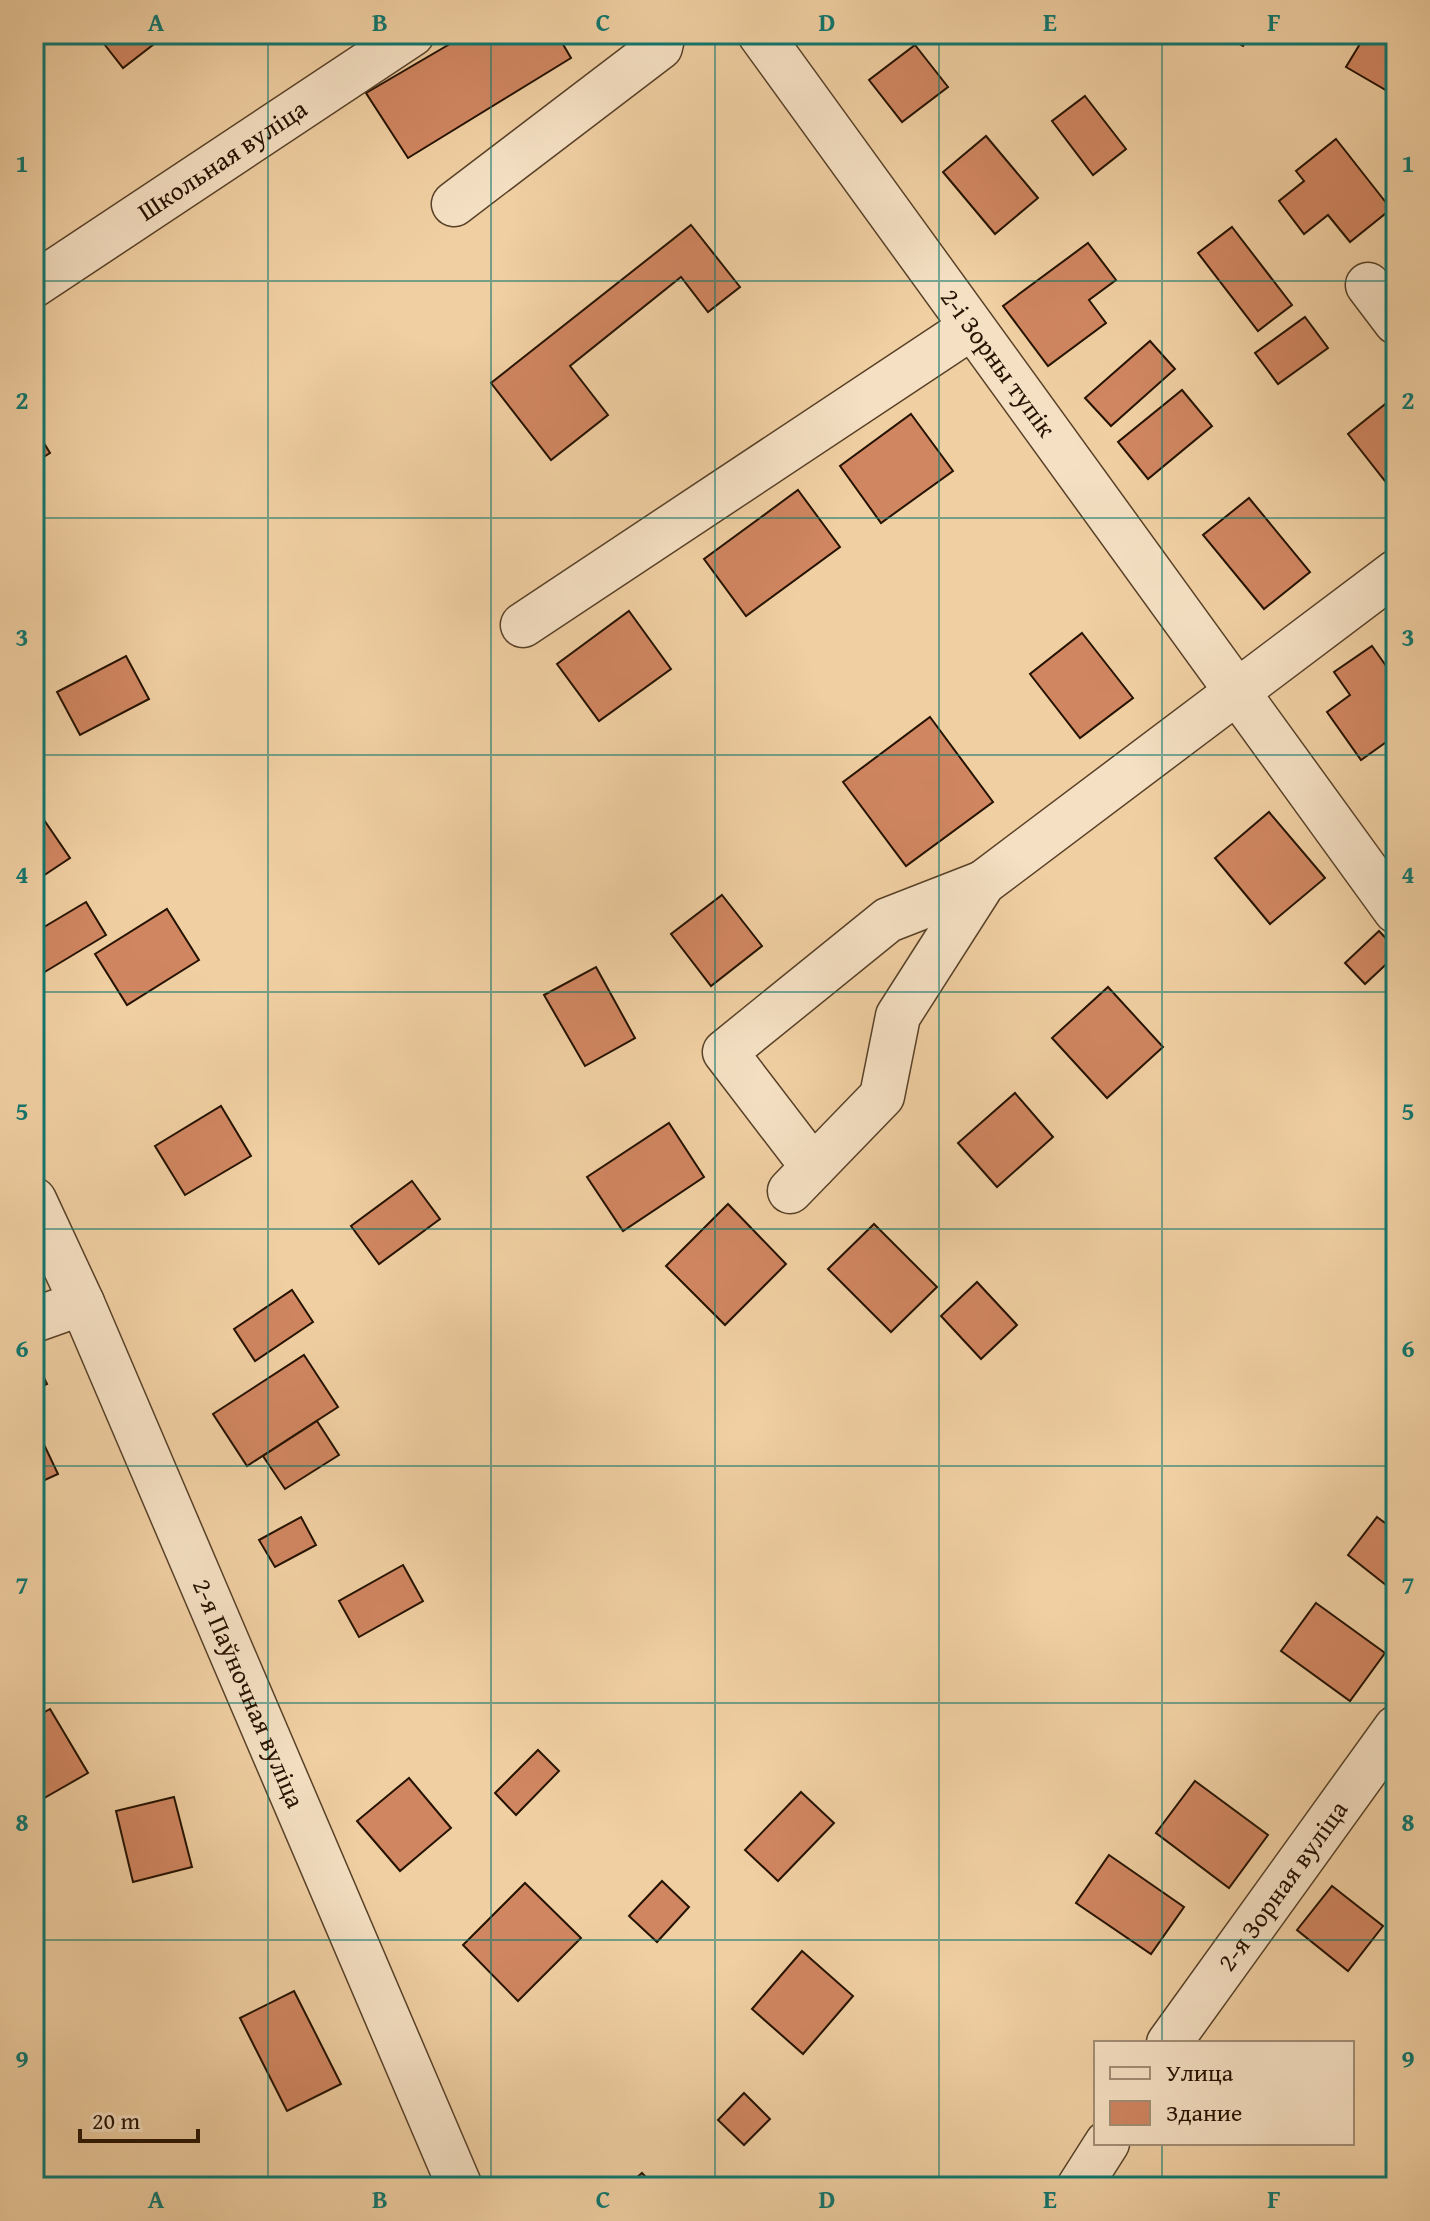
<svg xmlns="http://www.w3.org/2000/svg" width="1430" height="2221" viewBox="0 0 1430 2221" font-family="'Gentium Book Plus',serif">
	<style>
		.building { fill: #d08661; stroke: #251200; stroke-width: 2 }
		.lines { fill: none; stroke-linecap: round; stroke-linejoin: round }
		.minor-casing { stroke: #584128; stroke-width: 47 }
		.minor { stroke: #f5e0c3; stroke-width: 44 }
		.grid { fill: none; stroke: #0f766e; stroke-width: 2; stroke-opacity: 0.55 }
		.labels { text-anchor: middle; stroke-width: 6; stroke-linejoin: round; paint-order: stroke }
		.street-label { font-size: 26px; fill: #251200; stroke: #f5e0c3 }
		.neatline { fill: none; stroke: #0f766e; stroke-width: 3 }
		.grid-label { font-size: 26px; text-anchor: middle; font-weight: bold; fill: #0f766e }
	</style>
	<rect width="100%" height="100%" fill="#f0cfa2"/>
	<filter id="stains"><feTurbulence type="fractalNoise" baseFrequency=".0025" numOctaves="4"/><feColorMatrix values="0 0 0 0 .2 0 0 0 0 .09 0 0 0 0 .02 0 0 0 .5 -.17"/></filter>
	<radialGradient id="worn" r=".72"><stop offset=".6" stop-color="#630" stop-opacity="0"/><stop offset="1" stop-color="#630" stop-opacity=".3"/></radialGradient>
	<g class="building">
		<polygon points="108,34 167,34 123,68 101,40"/>
		<polygon points="467,34 557,34 571,58 408,158 366,93"/>
		<polygon points="1221,34 1250,34 1243,46"/>
		<polygon points="1366,34 1396,49 1396,96 1346,67"/>
		<polygon points="915,45 948,87 902,122 869,80"/>
		<polygon points="1085,96 1126,149 1093,175 1052,121"/>
		<polygon points="986,136 1038,198 995,234 943,172"/>
		<polygon points="1336,139 1391,209 1350,242 1328,215 1304,234 1279,201 1304,181 1296,171"/>
		<polygon points="691,225 740,287 708,312 681,277 570,366 608,415 551,460 491,383"/>
		<polygon points="1232,227 1292,305 1258,331 1198,253"/>
		<polygon points="1088,243 1116,280 1089,300 1106,323 1048,366 1003,306"/>
		<polygon points="1305,317 1328,348 1278,384 1255,353"/>
		<polygon points="1150,341 1175,369 1111,426 1085,398"/>
		<polygon points="1182,390 1212,426 1148,479 1118,442"/>
		<polygon points="1389,401 1396,410 1396,495 1348,434"/>
		<polygon points="911,414 953,471 881,523 840,466"/>
		<polygon points="34,427 50,453 34,463"/>
		<polygon points="798,490 840,547 746,616 704,559"/>
		<polygon points="1249,498 1310,572 1264,609 1203,535"/>
		<polygon points="629,611 671,669 599,721 557,664"/>
		<polygon points="1082,633 1133,698 1080,738 1030,674"/>
		<polygon points="1372,646 1396,680 1396,735 1361,760 1327,712 1350,695 1334,672"/>
		<polygon points="126,656 149,699 80,735 57,692"/>
		<polygon points="930,717 993,802 906,866 843,782"/>
		<polygon points="1269,812 1325,878 1270,924 1215,858"/>
		<polygon points="42,817 70,858 34,882 34,822"/>
		<polygon points="722,895 762,946 711,986 671,934"/>
		<polygon points="86,902 106,935 43,973 34,959 34,933"/>
		<polygon points="167,909 199,960 127,1005 95,954"/>
		<polygon points="1379,931 1396,949 1396,955 1365,984 1345,963"/>
		<polygon points="596,967 635,1038 585,1066 544,995"/>
		<polygon points="1108,987 1163,1047 1107,1098 1052,1038"/>
		<polygon points="1015,1093 1053,1137 997,1187 958,1143"/>
		<polygon points="221,1106 251,1156 185,1195 155,1146"/>
		<polygon points="669,1123 704,1177 623,1231 587,1177"/>
		<polygon points="412,1181 440,1219 379,1264 351,1226"/>
		<polygon points="728,1204 786,1264 725,1325 666,1266"/>
		<polygon points="874,1224 937,1287 891,1332 828,1269"/>
		<polygon points="977,1282 1017,1325 981,1359 941,1316"/>
		<polygon points="292,1290 313,1322 255,1361 234,1329"/>
		<polygon points="304,1355 338,1407 247,1466 213,1414"/>
		<polygon points="34,1357 47,1384 34,1390"/>
		<polygon points="317,1421 339,1455 285,1489 263,1456"/>
		<polygon points="39,1434 58,1474 34,1485 34,1436"/>
		<polygon points="301,1517 316,1545 275,1567 259,1540"/>
		<polygon points="1377,1517 1396,1531 1396,1593 1348,1555"/>
		<polygon points="403,1565 423,1601 359,1637 339,1601"/>
		<polygon points="1316,1603 1385,1653 1350,1701 1281,1651"/>
		<polygon points="50,1709 88,1773 39,1801 34,1793 34,1718"/>
		<polygon points="538,1750 559,1771 516,1815 495,1793"/>
		<polygon points="409,1778 451,1828 400,1871 357,1821"/>
		<polygon points="1195,1781 1268,1835 1229,1888 1156,1833"/>
		<polygon points="801,1792 834,1823 778,1881 745,1850"/>
		<polygon points="174,1797 192,1867 133,1882 116,1811"/>
		<polygon points="1109,1855 1184,1907 1151,1954 1076,1903"/>
		<polygon points="662,1881 689,1907 657,1942 629,1916"/>
		<polygon points="525,1883 581,1938 518,2001 463,1945"/>
		<polygon points="1332,1886 1383,1926 1348,1971 1297,1930"/>
		<polygon points="802,1951 853,1996 803,2054 752,2009"/>
		<polygon points="294,1991 341,2084 287,2111 240,2018"/>
		<polygon points="744,2093 770,2119 744,2145 718,2120"/>
		<polygon points="642,2173 655,2187 626,2187"/>
	</g>
	<g class="lines">
		<g class="minor-casing">
			<g id="minor">
				<path id="s1" d="M760,34L1396,911"/>
				<polyline points="454,204 660,47 663,34"/>
				<path id="s2" d="M34,285L412,34"/>
				<polyline points="1368,285 1396,322"/>
				<polyline points="523,625 972,327"/>
				<polyline points="813,1167 725,1052 888,920 983,883"/>
				<polyline points="790,1191 882,1096 898,1016 983,883 1396,572"/>
				<path id="s3" d="M34,1200L82,1303L460,2187"/>
				<polyline points="34,1320 82,1303"/>
				<path id="s4" d="M1169,2043L1396,1728"/>
				<polyline points="1079,2187 1107,2143"/>
			</g>
		</g>
		<use href="#minor" class="minor"/>
	</g>
	<path class="grid" d="M268,34V2187M491,34V2187M715,34V2187M939,34V2187M1162,34V2043M34,281H1396M34,518H1396M34,755H1396M34,992H1396M34,1229H1396M34,1466H1396M34,1703H1396M34,1940H1396M1162,2143V2187"/>
	<g class="labels">
		<g class="street-label">
			<text dy="9" stroke="none"><textPath href="#s2" startOffset="226">Школьная вуліца</textPath></text>
			<text dy="9" stroke="none"><textPath href="#s1" startOffset="406">2-і Зорны тупік</textPath></text>
			<text dy="9" stroke="none"><textPath href="#s3" startOffset="538">2-я Паўночная вуліца</textPath></text>
			<text dy="9" stroke="none"><textPath href="#s4" startOffset="194">2-я Зорная вуліца</textPath></text>
		</g>
	</g>
	<rect width="1430" height="2221" fill="none" stroke="#f0cfa2" stroke-width="88"/>
	<rect x="1094" y="2041" width="260" height="104" fill="#f5e0c3" stroke="#a28e75" stroke-width="2"/>
	<rect x="1110" y="2067" width="40" height="12" fill="#f5e0c3" stroke="#a28e75" stroke-width="2"/>
	<text x="1166" y="2081" font-size="24" fill="#251200">Улица</text>
	<rect x="1110" y="2101" width="40" height="24" fill="#d08661" stroke="#a28e75" stroke-width="2"/>
	<text x="1166" y="2121" font-size="24" fill="#251200">Здание</text>
	<path d="M80 2129v12h118v-12" fill="none" stroke="#251200" stroke-width="4"/>
	<text x="92" y="2129" font-size="24" fill="#251200" stroke="#f5e0c3" stroke-width="6" paint-order="stroke">20 m</text>
	<rect x="44" y="44" width="1342" height="2133" class="neatline"/>
	<g class="grid-label">
		<text x="156" y="31">A</text>
		<text x="380" y="31">B</text>
		<text x="603" y="31">C</text>
		<text x="827" y="31">D</text>
		<text x="1050" y="31">E</text>
		<text x="1274" y="31">F</text>
		<text x="22" y="172">1</text>
		<text x="1408" y="172">1</text>
		<text x="22" y="409">2</text>
		<text x="1408" y="409">2</text>
		<text x="22" y="646">3</text>
		<text x="1408" y="646">3</text>
		<text x="22" y="883">4</text>
		<text x="1408" y="883">4</text>
		<text x="22" y="1120">5</text>
		<text x="1408" y="1120">5</text>
		<text x="22" y="1357">6</text>
		<text x="1408" y="1357">6</text>
		<text x="22" y="1594">7</text>
		<text x="1408" y="1594">7</text>
		<text x="22" y="1831">8</text>
		<text x="1408" y="1831">8</text>
		<text x="22" y="2068">9</text>
		<text x="1408" y="2068">9</text>
		<text x="156" y="2208">A</text>
		<text x="380" y="2208">B</text>
		<text x="603" y="2208">C</text>
		<text x="827" y="2208">D</text>
		<text x="1050" y="2208">E</text>
		<text x="1274" y="2208">F</text>
	</g>
	<rect width="100%" height="100%" filter="url(#stains)"/>
	<rect width="100%" height="100%" fill="url(#worn)"/>
</svg>
